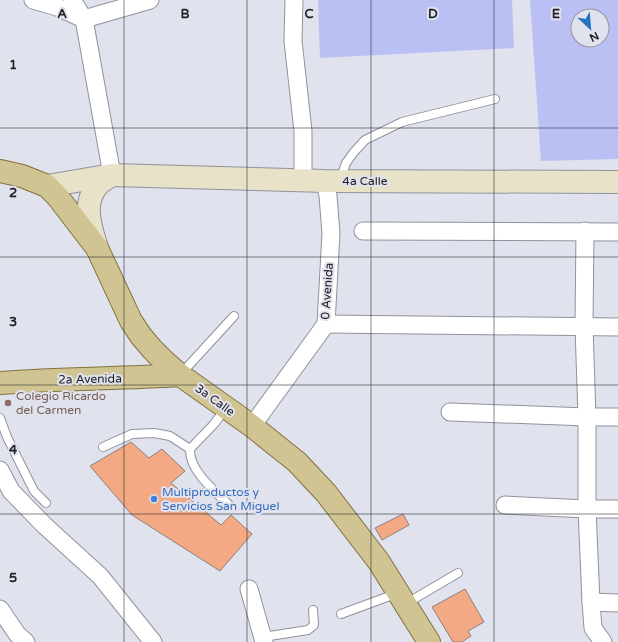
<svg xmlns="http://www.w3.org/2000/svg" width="618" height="642" viewBox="0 0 618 642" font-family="'Varela Round',sans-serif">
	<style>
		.green { fill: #bbc0f4; fill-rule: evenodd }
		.building { fill: #f3a983; stroke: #8c807b }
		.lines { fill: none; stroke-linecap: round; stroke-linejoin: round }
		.lane-casing { stroke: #90929d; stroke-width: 10 }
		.street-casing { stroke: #90929d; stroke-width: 19 }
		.secondary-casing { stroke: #90929d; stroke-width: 24 }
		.primary-casing { stroke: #80723e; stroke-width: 24 }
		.lane { stroke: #fff; stroke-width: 8 }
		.street { stroke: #fff; stroke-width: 17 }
		.secondary { stroke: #e8e2c9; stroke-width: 22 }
		.primary { stroke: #d1c493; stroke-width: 22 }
		.grid { fill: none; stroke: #212126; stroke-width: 1; stroke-opacity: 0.55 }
		.education-dot { fill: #8d6e63; stroke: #e0e2ed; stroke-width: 1.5 }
		.shop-dot { fill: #3f7fe0; stroke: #e0e2ed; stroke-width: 1.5 }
		.labels { text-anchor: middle; stroke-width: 4; stroke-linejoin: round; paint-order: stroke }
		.street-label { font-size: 12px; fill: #212126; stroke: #e0e2ed }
		.education-label { font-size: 12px; fill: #785e54; stroke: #e0e2ed; text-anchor: start }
		.shop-label { font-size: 12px; fill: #366cbe; stroke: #e0e2ed; text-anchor: start }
		.grid-label { font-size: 13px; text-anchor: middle; font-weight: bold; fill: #212126; stroke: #e0e2ed; stroke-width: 4; stroke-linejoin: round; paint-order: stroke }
	</style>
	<rect width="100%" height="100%" fill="#e0e2ed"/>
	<g class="green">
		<polygon points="318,0 512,0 514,48 320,58"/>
		<path d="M530,0H618V159L541,161ZM578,16H602V40H578Z"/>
	</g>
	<g class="building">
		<polygon points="131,442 149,458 162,449 185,471 171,483 221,525 231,515 252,534 220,571 132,515 90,466"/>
		<polygon points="403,514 409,525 382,540 375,528"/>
		<polygon points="465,589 484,622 468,631 471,636 462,642 453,642 432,607"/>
	</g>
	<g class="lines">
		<g class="lane-casing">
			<g id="lane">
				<polyline points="340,180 346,163 354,152 365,140 402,122 495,99"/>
				<polyline points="180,375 234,316"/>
				<path d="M226,408L214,424L190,449C189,471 216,492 230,506"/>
				<polyline points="0,418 7,437 34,491 46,503"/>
				<polyline points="103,447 132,434 154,433 170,436 190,449"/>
				<polyline points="407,603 458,573"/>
				<polyline points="341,614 398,593"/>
				<polyline points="263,637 308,630 314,625 313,610"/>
			</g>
		</g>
		<g class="street-casing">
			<g id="street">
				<polyline points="33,0 57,7 84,19 150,0"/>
				<polyline points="72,0 84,19 112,175"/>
				<polyline points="294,0 293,41 303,131 303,180"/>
				<polyline points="363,231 618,232"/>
				<polyline points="585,231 584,327 587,417 587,509 591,602 593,628 603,642"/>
				<polyline points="326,324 618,327"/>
				<polyline points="450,412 587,417 618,417"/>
				<polyline points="252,426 326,324 331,233 328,196 325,181"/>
				<polyline points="0,470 11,491 44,525 100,576 153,642"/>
				<polyline points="505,505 587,509 618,509"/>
				<polyline points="249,589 264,642"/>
				<polyline points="591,602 618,603"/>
				<polyline points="0,609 17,634 26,642"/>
			</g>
		</g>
		<g class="secondary-casing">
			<g id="secondary">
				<polyline points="47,186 112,175 325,181 618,182"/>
				<path d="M97,248C91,228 81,202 99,184C102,181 107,178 112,175"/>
			</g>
		</g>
		<g class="primary-casing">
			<g id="primary">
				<polyline points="0,171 22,176 47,186 57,196 97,248 131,321 141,336 152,349 164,361 180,375 252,426 297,462 326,493 379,562 429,642"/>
				<path d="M0,383C60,378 120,379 180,375"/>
			</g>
		</g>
		<use href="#lane" class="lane"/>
		<use href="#street" class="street"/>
		<use href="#secondary" class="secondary"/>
		<use href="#primary" class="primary"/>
	</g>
	<path class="grid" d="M124,0V642M247,0V642M371,0V642M494,0V642M0,128H618M0,257H618M0,385H618M0,514H618"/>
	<circle class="education-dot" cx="8" cy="403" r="4"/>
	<circle class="shop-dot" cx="154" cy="499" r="4"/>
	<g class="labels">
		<g class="street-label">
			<text x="365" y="185">4a Calle</text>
			<text transform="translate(327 291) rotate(-86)" y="4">0 Avenida</text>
			<text transform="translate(90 379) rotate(-1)" y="4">2a Avenida</text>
			<text transform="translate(215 400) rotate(36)" y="4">3a Calle</text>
		</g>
		<g class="education-label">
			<text x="16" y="400">Colegio Ricardo<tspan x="16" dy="14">del Carmen</tspan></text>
		</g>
		<g class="shop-label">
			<text x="162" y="496">Multiproductos y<tspan x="162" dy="14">Servicios San Miguel</tspan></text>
		</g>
	</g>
	<g class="grid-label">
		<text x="62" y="18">A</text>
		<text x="185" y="18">B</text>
		<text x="309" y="18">C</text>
		<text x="433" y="18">D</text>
		<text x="556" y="18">E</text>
		<text x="13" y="69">1</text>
		<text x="13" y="197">2</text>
		<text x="13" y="326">3</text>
		<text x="13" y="454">4</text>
		<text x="13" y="582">5</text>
	</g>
	<g transform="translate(590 28) rotate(154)"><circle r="19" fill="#e0e2ed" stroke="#94959d"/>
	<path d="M0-3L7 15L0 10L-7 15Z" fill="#2274c3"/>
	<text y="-6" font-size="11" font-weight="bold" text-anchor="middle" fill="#212126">N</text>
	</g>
</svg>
